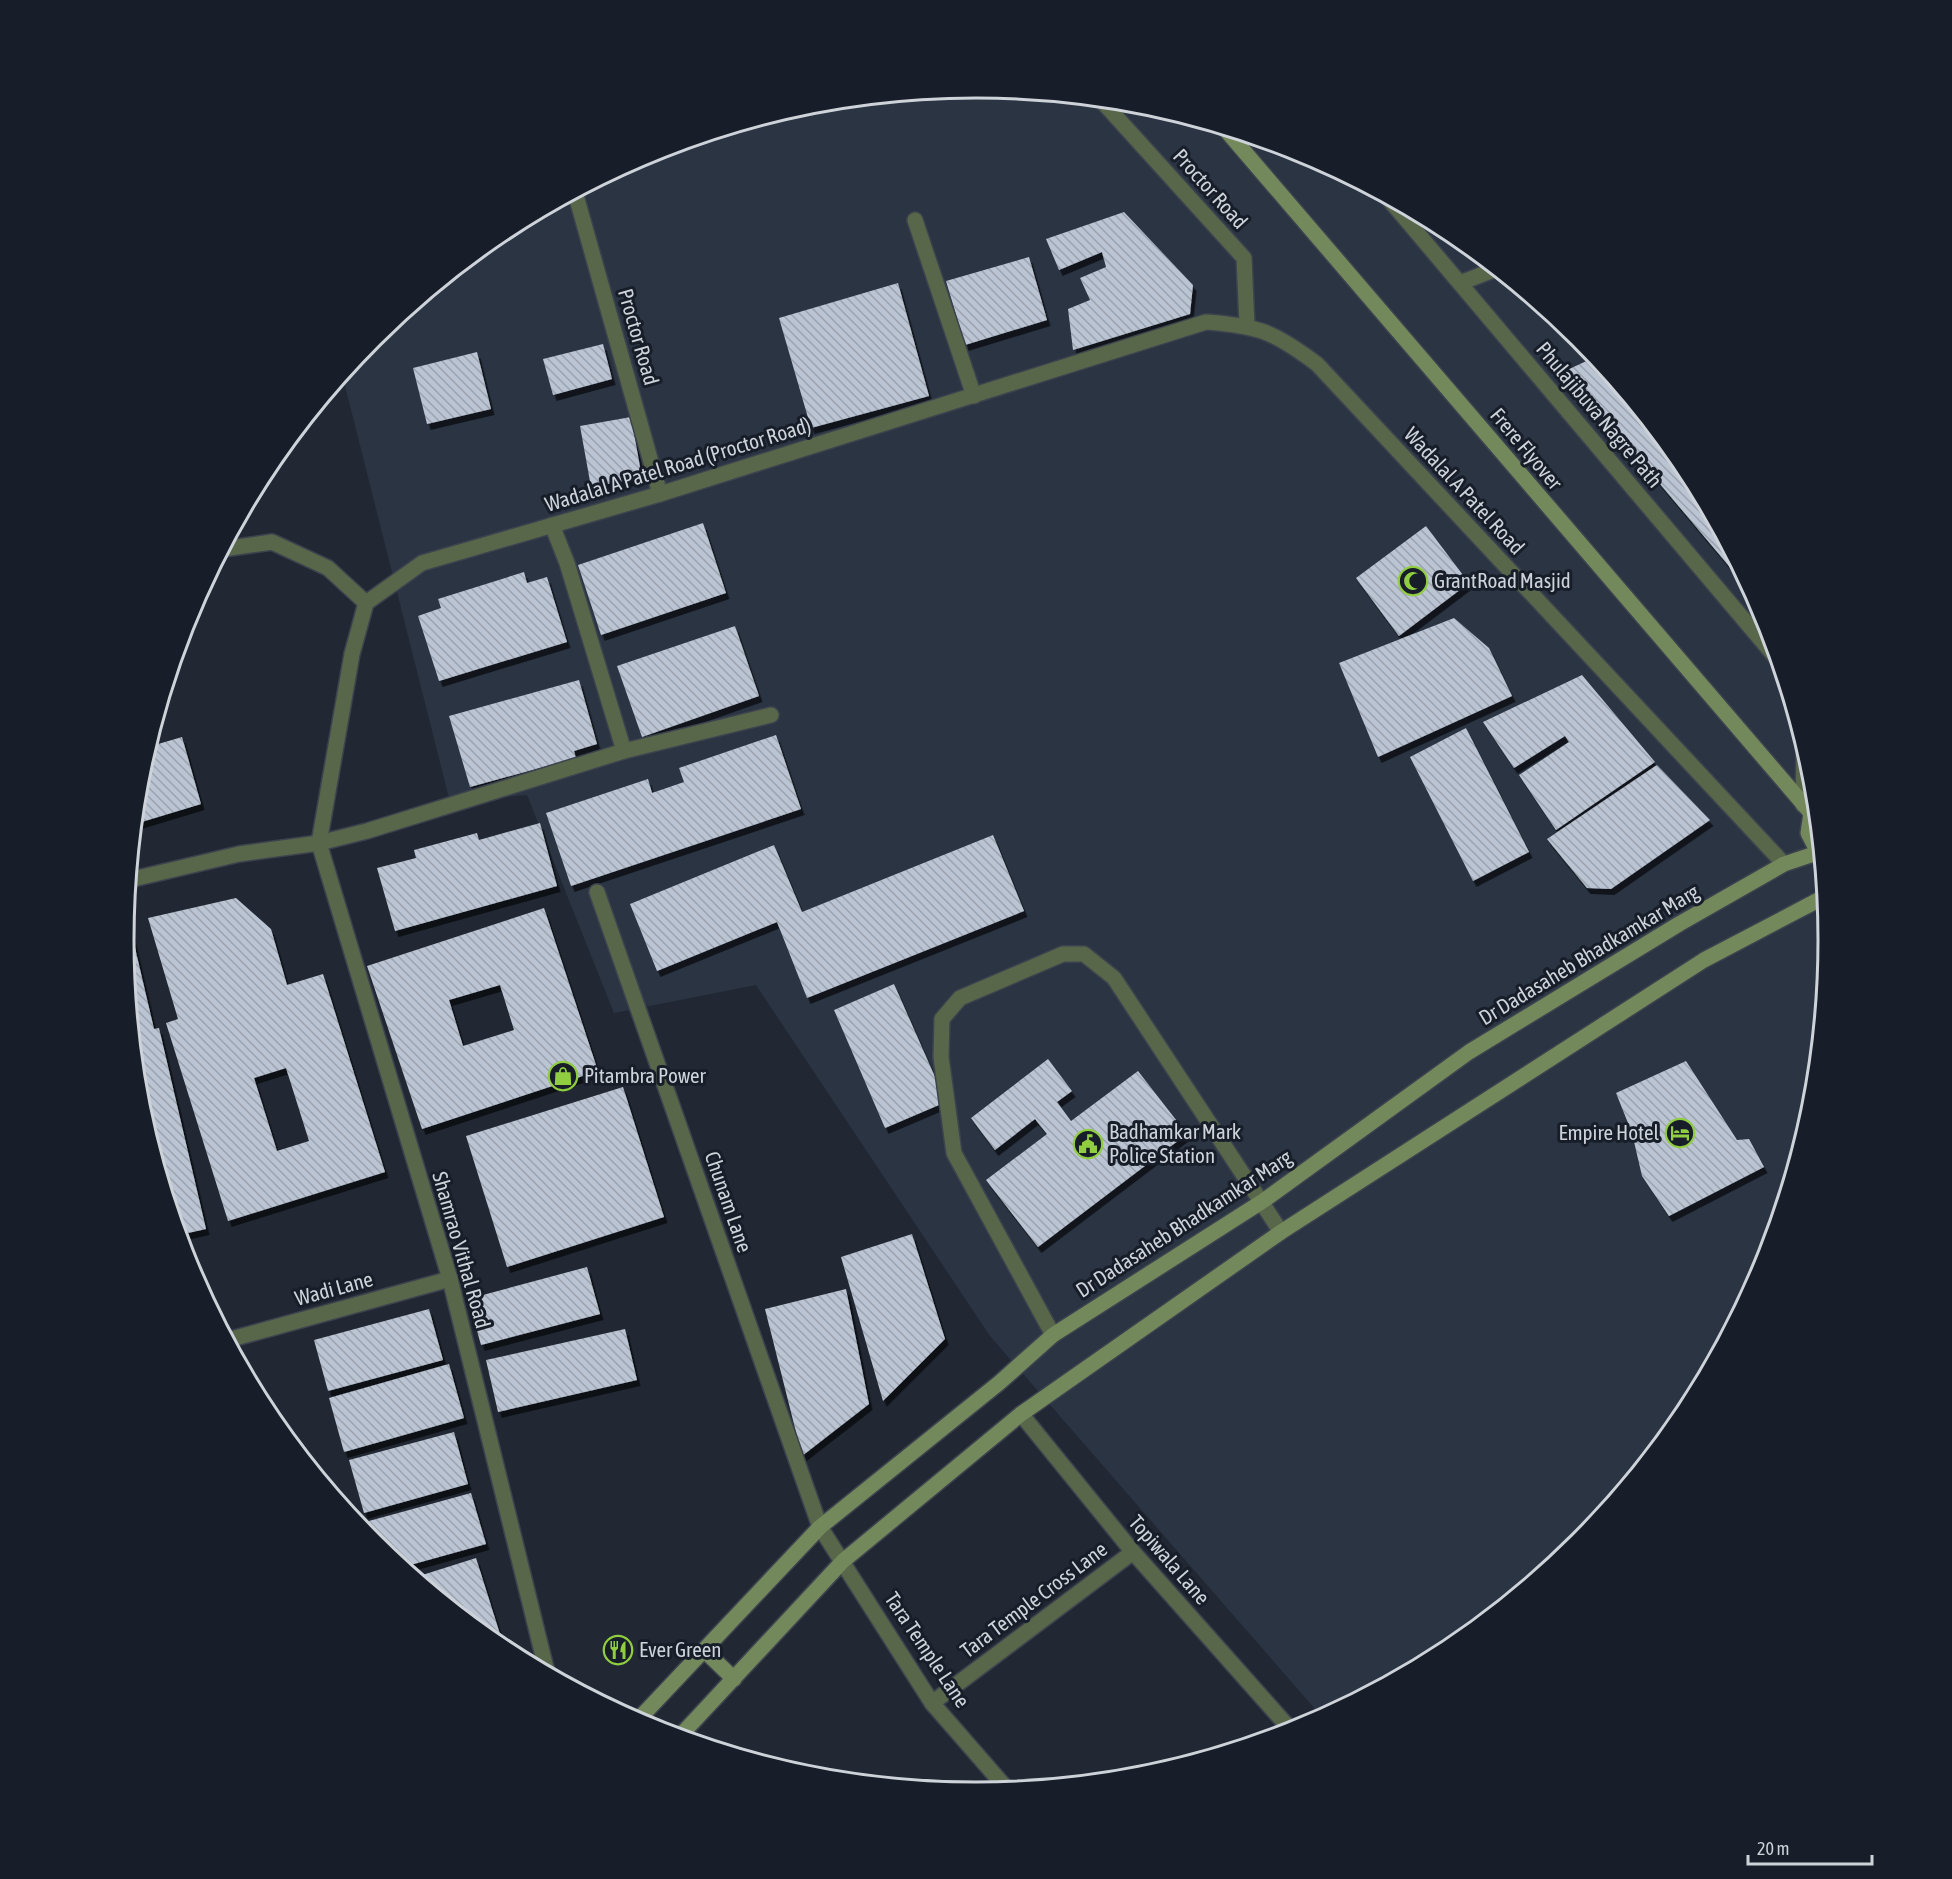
<svg xmlns="http://www.w3.org/2000/svg" width="1952" height="1879" viewBox="0 0 1952 1879" font-family="'Asap Condensed',sans-serif">
	<style>
		.built { fill: #2a3443 }
		.building { fill: url(#building-back-hatch); fill-rule: evenodd; filter: url(#shadow) }
		.lines { fill: none; stroke-linecap: round; stroke-linejoin: round }
		.service-casing { stroke: #3d434e; stroke-width: 18 }
		.pedestrian-casing { stroke: #3d434e; stroke-width: 18 }
		.minor-casing { stroke: #3d434e; stroke-width: 18 }
		.tertiary-casing { stroke: #3d434e; stroke-width: 18 }
		.secondary-casing { stroke: #3d434e; stroke-width: 18 }
		.service { stroke: #58664a; stroke-width: 15 }
		.pedestrian { stroke: #58664a; stroke-width: 15 }
		.minor { stroke: #58664a; stroke-width: 15 }
		.tertiary { stroke: #58664a; stroke-width: 15 }
		.secondary { stroke: #73895c; stroke-width: 15 }
		.labels { text-anchor: middle; stroke-width: 6; stroke-linejoin: round; paint-order: stroke }
		.street-label { font-size: 21px; fill: #ced3da; stroke: #181e29 }
		.poi-label { font-size: 21px; fill: #ced3da; stroke: #181e29; text-anchor: start }
		.rim { fill: none; stroke: #ced3da; stroke-width: 3 }
	</style>
	<defs>
		<pattern id="building-back-hatch" width="6" height="6" patternUnits="userSpaceOnUse" patternTransform="scale(1.5)"><rect width="6" height="6" fill="#bbc4d3"/><path d="M-1 5l2 2M0 0l6 6M5-1l2 2" fill="none" stroke="#9ca3ae"/></pattern>
		<filter id="shadow"><feDropShadow dx="3.5" dy="6" stdDeviation="0" flood-color="#0009"/></filter>
	</defs>
	<rect width="100%" height="100%" fill="#212833"/>
	<polygon class="built" points="976,87 1143,103 1303,152 1450,231 1579,337 1685,466 1764,614 1812,774 1828,940 1812,1106 1763,1266 1685,1413 1579,1543 1449,1649 1322,1717 990,1336 756,985 614,1013 527,795 450,802 342,374 373,336 503,230 650,152 810,103"/>
	<g class="building">
		<polygon points="1124,212 1193,285 1190,314 1073,350 1068,309 1090,300 1080,278 1106,267 1102,252 1059,270 1046,239"/>
		<polygon points="1029,257 1047,320 965,345 946,281"/>
		<polygon points="898,283 929,396 811,428 779,318"/>
		<polygon points="603,344 612,379 553,395 543,359"/>
		<polygon points="477,352 491,409 427,424 413,368"/>
		<polygon points="1595,357 1685,466 1750,591 1565,371"/>
		<polygon points="631,417 642,478 591,487 580,426"/>
		<polygon points="703,523 726,593 601,635 578,565"/>
		<polygon points="1426,526 1469,583 1399,636 1356,578"/>
		<polygon points="524,572 527,583 547,577 567,642 439,681 418,616 441,608 438,599"/>
		<polygon points="1454,618 1489,648 1512,696 1378,757 1339,663"/>
		<polygon points="735,626 759,696 642,737 617,666"/>
		<polygon points="1582,675 1655,762 1556,830 1519,775 1569,742 1565,736 1514,768 1483,722"/>
		<polygon points="579,680 597,744 574,751 576,758 470,787 449,716"/>
		<polygon points="1466,728 1529,852 1473,881 1410,757"/>
		<polygon points="776,735 801,809 571,886 546,813 648,779 652,793 684,782 679,768"/>
		<polygon points="182,737 201,804 135,824 140,773 148,747"/>
		<polygon points="1657,765 1710,820 1611,889 1587,888 1547,839"/>
		<polygon points="540,823 557,886 395,931 377,868 416,858 414,850 477,833 479,840"/>
		<polygon points="993,835 1024,911 807,998 777,922 657,971 630,904 774,845 802,912"/>
		<path d="M236,898L271,929L287,985L323,974L385,1172L228,1221L166,1023L178,1019L148,918ZM286,1068L309,1141L277,1151L254,1078Z"/>
		<path d="M544,908L598,1071L422,1129L367,966ZM500,985L514,1030L463,1046L449,1000Z"/>
		<polygon points="128,918 154,1029 159,1028 206,1229 179,1235 140,1105 124,939 126,919"/>
		<polygon points="894,984 946,1102 885,1128 834,1010"/>
		<polygon points="1048,1059 1072,1091 1057,1102 1071,1121 1138,1071 1187,1134 1038,1247 986,1180 1047,1134 1035,1119 995,1150 971,1118"/>
		<polygon points="1686,1061 1737,1140 1749,1139 1764,1167 1669,1216 1642,1176 1632,1133 1616,1093"/>
		<polygon points="623,1087 664,1217 507,1267 466,1136"/>
		<polygon points="912,1234 945,1339 883,1401 841,1257"/>
		<polygon points="587,1267 600,1314 481,1345 468,1299"/>
		<polygon points="846,1289 869,1404 802,1456 765,1309"/>
		<polygon points="429,1309 443,1360 328,1391 314,1340"/>
		<polygon points="625,1329 637,1380 498,1412 486,1360"/>
		<polygon points="449,1364 464,1418 344,1452 329,1398"/>
		<polygon points="454,1432 468,1484 364,1513 349,1460"/>
		<polygon points="471,1493 486,1544 403,1567 373,1542 358,1524"/>
		<polygon points="476,1558 505,1650 416,1577"/>
	</g>
	<g class="lines">
		<g class="service-casing">
			<g id="service">
				<polyline points="223,549 272,542 328,568 366,603"/>
				<polyline points="1053,1335 954,1153 941,1057 942,1019 960,998 1063,954 1084,954 1114,978 1281,1232"/>
				<polyline points="932,1703 1133,1552"/>
			</g>
		</g>
		<g class="pedestrian-casing">
			<polyline id="pedestrian" points="597,892 820,1527 932,1703 1007,1789"/>
		</g>
		<g class="minor-casing">
			<g id="minor">
				<polyline points="1100,99 1244,258 1247,325"/>
				<polyline points="575,192 660,494"/>
				<polyline points="915,220 974,396"/>
				<polyline points="1460,283 1496,269"/>
				<polyline points="552,525 567,563 624,751"/>
				<polyline points="228,1340 450,1279"/>
				<polyline points="1021,1414 1133,1552 1291,1730"/>
				<polyline points="547,1672 450,1279 319,843 367,831 624,751 771,715"/>
			</g>
		</g>
		<g class="tertiary-casing">
			<g id="tertiary">
				<polyline points="1387,197 1778,660"/>
				<polyline points="1803,805 1804,747"/>
				<path d="M129,880L239,854L319,843L352,654L366,603L422,563L660,494L1206,322C1260,326 1274,332 1317,364L1784,864"/>
			</g>
		</g>
		<g class="secondary-casing">
			<g id="secondary">
				<polyline points="1225,129 1811,813"/>
				<polyline points="1811,813 1808,833 1820,856"/>
				<polyline points="704,1650 734,1679"/>
				<polyline points="637,1721 820,1527 999,1383 1053,1335 1263,1201 1469,1052 1679,924 1784,864 1820,852"/>
				<polyline points="680,1736 843,1561 1021,1414 1281,1232 1704,960 1824,897"/>
			</g>
		</g>
		<use href="#service" class="service"/>
		<use href="#pedestrian" class="pedestrian"/>
		<use href="#minor" class="minor"/>
		<use href="#tertiary" class="tertiary"/>
		<use href="#secondary" class="secondary"/>
	</g>
	<defs>
		<g id="mosque-ring" transform="scale(1.5)"><circle r="9.5" fill="#181e29" stroke="#91cd40" stroke-width="1.5"/><path d="M3.5-4.9A6 6 0 1 0 3.5 4.9A5 5 0 1 1 3.5-4.9Z" fill="#91cd40"/></g>
		<g id="shop-ring" transform="scale(1.5)"><circle r="9.5" fill="#181e29" stroke="#91cd40" stroke-width="1.5"/><path d="M-5-2.5h2.3a2.7 3.5 0 0 1 5.4 0H5L5.5 6h-11ZM-1.5-2.5h3a1.5 2.3 0 0 0-3 0Z" fill="#91cd40"/></g>
		<g id="hotel-ring" transform="scale(1.5)"><circle r="9.5" fill="#181e29" stroke="#91cd40" stroke-width="1.5"/><path d="M-6-4.5h1.5V1H6V5H4.5V3h-9V5H-6ZM-4 0a1.8 1.8 0 1 1 3.6 0ZM.5 0V-2.5h3Q6-2.5 6 0Z" fill="#91cd40"/></g>
		<g id="civic-ring" transform="scale(1.5)"><circle r="9.5" fill="#181e29" stroke="#91cd40" stroke-width="1.5"/><path d="M-.6-6.5H3V-4.5H.6V-3L4-1V1h2V6H-6V1h2V-1L-.6-3ZM-1.2 2.5V6h2.4V2.5Z" fill="#91cd40"/></g>
		<g id="restaurant-ring" transform="scale(1.5)"><circle r="9.5" fill="#181e29" stroke="#91cd40" stroke-width="1.5"/><path d="M-5-6h1v4h1v-4h1v4h1v-4h1v5L-1.5 .5V6h-2V.5L-5-1ZM5-6V6H3V1.5H1.5Q1.5-4 5-6Z" fill="#91cd40"/></g>
	</defs>
	<g fill-rule="evenodd">
		<use href="#mosque-ring" x="1413" y="581"/>
		<use href="#shop-ring" x="563" y="1076"/>
		<use href="#hotel-ring" x="1680" y="1133"/>
		<use href="#civic-ring" x="1088" y="1144"/>
		<use href="#restaurant-ring" x="618" y="1650"/>
	</g>
	<g class="labels">
		<g class="street-label">
			<text transform="translate(1210 189) rotate(48)" y="7">Proctor Road</text>
			<text transform="translate(638 337) rotate(74)" y="7">Proctor Road</text>
			<text transform="translate(1599 415) rotate(50)" y="7">Phulajibuva Nagre Path</text>
			<text transform="translate(1526 449) rotate(50)" y="7">Frere Flyover</text>
			<text transform="translate(678 465) rotate(-17)" y="7">Wadalal A Patel Road (Proctor Road)</text>
			<text transform="translate(1464 491) rotate(47)" y="7">Wadalal A Patel Road</text>
			<text transform="translate(1589 955) rotate(-31)" y="7">Dr Dadasaheb Bhadkamkar Marg</text>
			<text transform="translate(728 1202) rotate(71)" y="7">Chunam Lane</text>
			<text transform="translate(1184 1224) rotate(-33)" y="7">Dr Dadasaheb Bhadkamkar Marg</text>
			<text transform="translate(461 1250) rotate(74)" y="7">Shamrao Vithal Road</text>
			<text transform="translate(334 1289) rotate(-15)" y="7">Wadi Lane</text>
			<text transform="translate(1169 1560) rotate(49)" y="7">Topiwala Lane</text>
			<text transform="translate(1034 1600) rotate(-37)" y="7">Tara Temple Cross Lane</text>
			<text transform="translate(927 1650) rotate(56)" y="7">Tara Temple Lane</text>
		</g>
		<g class="poi-label">
			<text x="1434" y="588">GrantRoad Masjid</text>
			<text x="584" y="1083">Pitambra Power</text>
			<text x="1109" y="1139">Badhamkar Mark<tspan x="1109" dy="24">Police Station</tspan></text>
			<text x="1659" y="1140" text-anchor="end">Empire Hotel</text>
			<text x="639" y="1657">Ever Green</text>
		</g>
	</g>
	<path d="M0 0H1952V1879H0ZM134 940a842 842 0 1 1 1684 0a842 842 0 1 1-1684 0Z" fill="#181e29" fill-rule="evenodd"/>
	<path class="rim" d="M134 940a842 842 0 1 1 1684 0a842 842 0 1 1-1684 0Z"/>
	<path d="M1748 1855v9h124v-9" fill="none" stroke="#ced3da" stroke-width="3"/>
	<text x="1757" y="1855" font-size="18" fill="#ced3da" stroke="#181e29" stroke-width="4.5" paint-order="stroke">20 m</text>
</svg>
